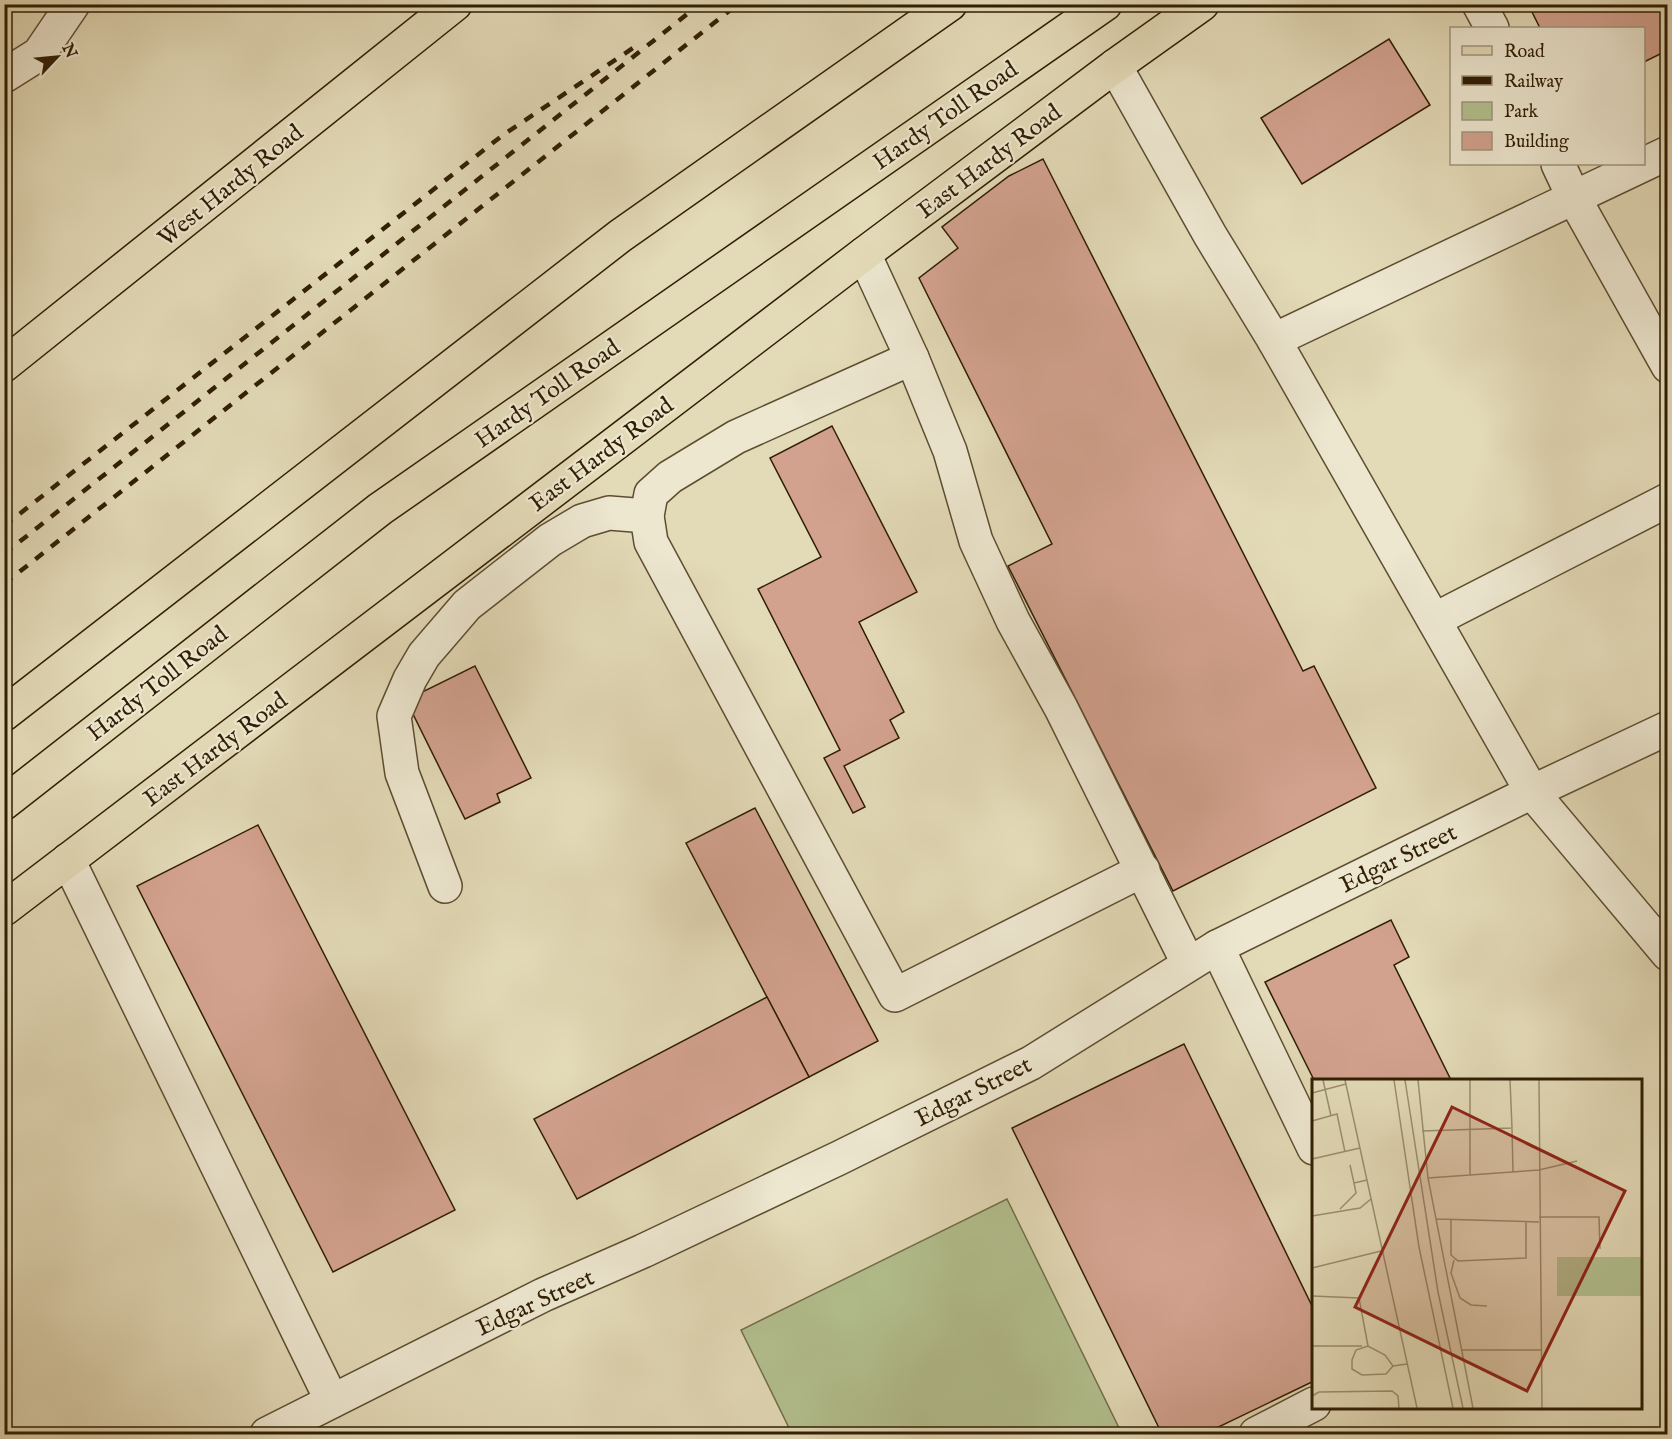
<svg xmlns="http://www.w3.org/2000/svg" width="1672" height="1439" viewBox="0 0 1672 1439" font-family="'IM FELL English',serif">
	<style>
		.green { fill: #b3c08f; stroke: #726f4a; stroke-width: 1.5 }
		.building { fill: #d3a28f; stroke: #301e04; stroke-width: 1.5 }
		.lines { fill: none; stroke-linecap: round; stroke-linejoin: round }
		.minor-casing { stroke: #5d4d31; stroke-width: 36 }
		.major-casing { stroke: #301e04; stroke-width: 36 }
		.highway-casing { stroke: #301e04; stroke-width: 36 }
		.minor { stroke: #ede7d0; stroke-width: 33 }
		.major { stroke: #e3dab7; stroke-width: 33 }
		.highway { stroke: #e3dab7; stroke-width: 33 }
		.rail { stroke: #301e04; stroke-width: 4.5; stroke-dasharray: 10 10; stroke-linecap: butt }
		.labels { text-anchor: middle; stroke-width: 4.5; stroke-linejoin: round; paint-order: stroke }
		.street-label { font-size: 24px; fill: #301e04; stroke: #ede7d0 }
		.inset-road { fill: none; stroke: #9b8f6f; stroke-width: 1.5 }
		.view { fill: #8f2418; fill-opacity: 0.15; stroke: #8f2418; stroke-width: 3 }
		.inset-edge { fill: none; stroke: #301e04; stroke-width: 3 }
	</style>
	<rect width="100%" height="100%" fill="#e3dab7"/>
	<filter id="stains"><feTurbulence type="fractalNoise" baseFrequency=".00333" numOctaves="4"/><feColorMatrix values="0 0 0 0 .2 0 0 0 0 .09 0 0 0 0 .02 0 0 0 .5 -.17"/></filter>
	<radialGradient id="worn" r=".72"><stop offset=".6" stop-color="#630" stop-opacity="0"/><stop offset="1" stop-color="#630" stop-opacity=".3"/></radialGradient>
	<polygon class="green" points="1007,1199 1122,1434 792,1434 741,1330"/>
	<g class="building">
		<polygon points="1528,4 1668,4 1668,69 1660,54 1644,62 1644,28 1540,28"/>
		<polygon points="1389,39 1430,105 1302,184 1261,118"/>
		<polygon points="1043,159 1303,671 1314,666 1376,788 1173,891 1008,566 1052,544 919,278 958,248 942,227 1009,176"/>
		<polygon points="832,426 917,592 859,622 904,712 890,720 899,738 844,766 865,807 853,813 824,758 840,750 758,589 821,557 770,458"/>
		<polygon points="475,666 531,778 497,794 500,802 465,819 406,700"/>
		<polygon points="755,808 878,1041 809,1077 686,843"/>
		<polygon points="258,825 455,1210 333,1272 137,886"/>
		<polygon points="1391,920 1409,957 1394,965 1451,1080 1314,1080 1265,982"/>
		<polygon points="767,997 809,1077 577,1199 534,1119"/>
		<polygon points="1184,1044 1314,1310 1314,1381 1204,1434 1162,1434 1012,1128"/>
	</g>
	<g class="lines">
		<g class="minor-casing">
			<g id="minor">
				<polyline points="1479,4 1492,28"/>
				<polyline points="1115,66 1210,235 1274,340 1532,792 1668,954"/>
				<polyline points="4,76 39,54 73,4"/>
				<polyline points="1558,164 1574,198 1668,366"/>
				<polyline points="864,254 912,358 950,451 976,541 1013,621 1061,708 1188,963"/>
				<polyline points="1274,340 1668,153"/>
				<polyline points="912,358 736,437 670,477 651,494 647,516 651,542 895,995 1143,870"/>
				<polyline points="1434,620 1668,500"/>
				<polyline points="68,860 332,1401"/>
				<polyline points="445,886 402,773 394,716 410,679 424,655 467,605 550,540 582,521 609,513 647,516"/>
				<polyline points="1217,947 1314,1148"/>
				<polyline points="267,1434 543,1295 643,1251 839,1158 1031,1063 1217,947 1532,792 1668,728"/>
				<polyline points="1256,1434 1314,1404"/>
			</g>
		</g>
		<g class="major-casing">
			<g id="major">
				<polyline points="4,365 455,4"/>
				<polyline points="4,909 864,254 1115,66 1202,4"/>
			</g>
		</g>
		<g class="highway-casing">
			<g id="highway">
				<polyline points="4,714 620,236 950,4"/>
				<polyline points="4,803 380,509 1105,4"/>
			</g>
		</g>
		<use href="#minor" class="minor"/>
		<use href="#major" class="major"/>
		<use href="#highway" class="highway"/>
		<g class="rail">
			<polyline points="4,526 503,135 633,48"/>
			<polyline points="4,554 700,4"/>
			<polyline points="4,584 738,4"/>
		</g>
	</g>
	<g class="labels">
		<g class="street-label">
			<text transform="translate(945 115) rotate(-35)" y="8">Hardy Toll Road</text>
			<text transform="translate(989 161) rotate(-37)" y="8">East Hardy Road</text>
			<text transform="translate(230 185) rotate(-39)" y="8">West Hardy Road</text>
			<text transform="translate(547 393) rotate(-35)" y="8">Hardy Toll Road</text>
			<text transform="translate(601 454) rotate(-37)" y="8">East Hardy Road</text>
			<text transform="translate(157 683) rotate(-38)" y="8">Hardy Toll Road</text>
			<text transform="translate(215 749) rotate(-37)" y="8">East Hardy Road</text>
			<text transform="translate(1398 858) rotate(-26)" y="8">Edgar Street</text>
			<text transform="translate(973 1091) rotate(-27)" y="8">Edgar Street</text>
			<text transform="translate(535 1302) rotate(-25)" y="8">Edgar Street</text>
		</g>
	</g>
	<g transform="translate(1312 1079)">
		<rect width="330" height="330" fill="#e3dab7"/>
		<path d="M245,178H330V217H245Z" fill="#b3c08f"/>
		<path class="inset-road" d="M11,1L19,37M33,1L105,329M82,1L107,168L141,329M93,1L126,213L151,329M106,1L116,99L161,329M227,1L230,329M0,14L34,5M0,42L25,35L33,73M200,49L201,93M110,52L200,49L198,1M0,80L48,69M38,86L42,104M158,96V1M116,99L227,91L265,82M28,130L44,114L42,104L55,101M0,137L48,129L59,120M227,138H287L288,170M124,140L227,143M139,140V176L146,182L214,179V143M142,181L139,194L148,219L159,226L175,227M0,189L69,172M0,217L47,219L56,267M0,267H50M150,271H230M81,287L73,276L56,267L44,271L40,281V290L50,296L74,295L81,287L95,285M0,317L7,313L80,312L86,317L87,329"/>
		<path class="view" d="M140,28L313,112L215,312L43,228Z"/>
		<rect width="330" height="330" class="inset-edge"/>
	</g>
	<rect width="1672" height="1439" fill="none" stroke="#e3dab7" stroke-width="24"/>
	<rect x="6" y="6" width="1660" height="1427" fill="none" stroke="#301e04" stroke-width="3"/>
	<rect x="12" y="12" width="1648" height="1415" fill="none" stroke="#301e04" stroke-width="1.5"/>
	<rect x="1450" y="27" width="195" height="138" fill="#ede7d0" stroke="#a1977e" stroke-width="1.5"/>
	<rect x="1462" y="46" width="30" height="9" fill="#e3dab7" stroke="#a1977e" stroke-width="1.5"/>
	<text x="1504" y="57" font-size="18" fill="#301e04">Road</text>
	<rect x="1462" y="76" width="30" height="9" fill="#301e04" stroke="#a1977e" stroke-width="1.5"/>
	<text x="1504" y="87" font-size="18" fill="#301e04">Railway</text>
	<rect x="1462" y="102" width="30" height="18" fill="#b3c08f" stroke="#a1977e" stroke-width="1.5"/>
	<text x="1504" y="117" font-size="18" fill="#301e04">Park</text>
	<rect x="1462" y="132" width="30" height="18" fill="#d3a28f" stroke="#a1977e" stroke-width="1.5"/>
	<text x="1504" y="147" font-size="18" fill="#301e04">Building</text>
	<g transform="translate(57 57) rotate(64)" stroke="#ede7d0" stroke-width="4.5" paint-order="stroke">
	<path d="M0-4.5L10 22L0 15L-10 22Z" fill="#301e04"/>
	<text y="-9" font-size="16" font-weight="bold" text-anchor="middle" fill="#301e04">N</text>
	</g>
	<rect width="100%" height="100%" filter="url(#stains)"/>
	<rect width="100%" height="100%" fill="url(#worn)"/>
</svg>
